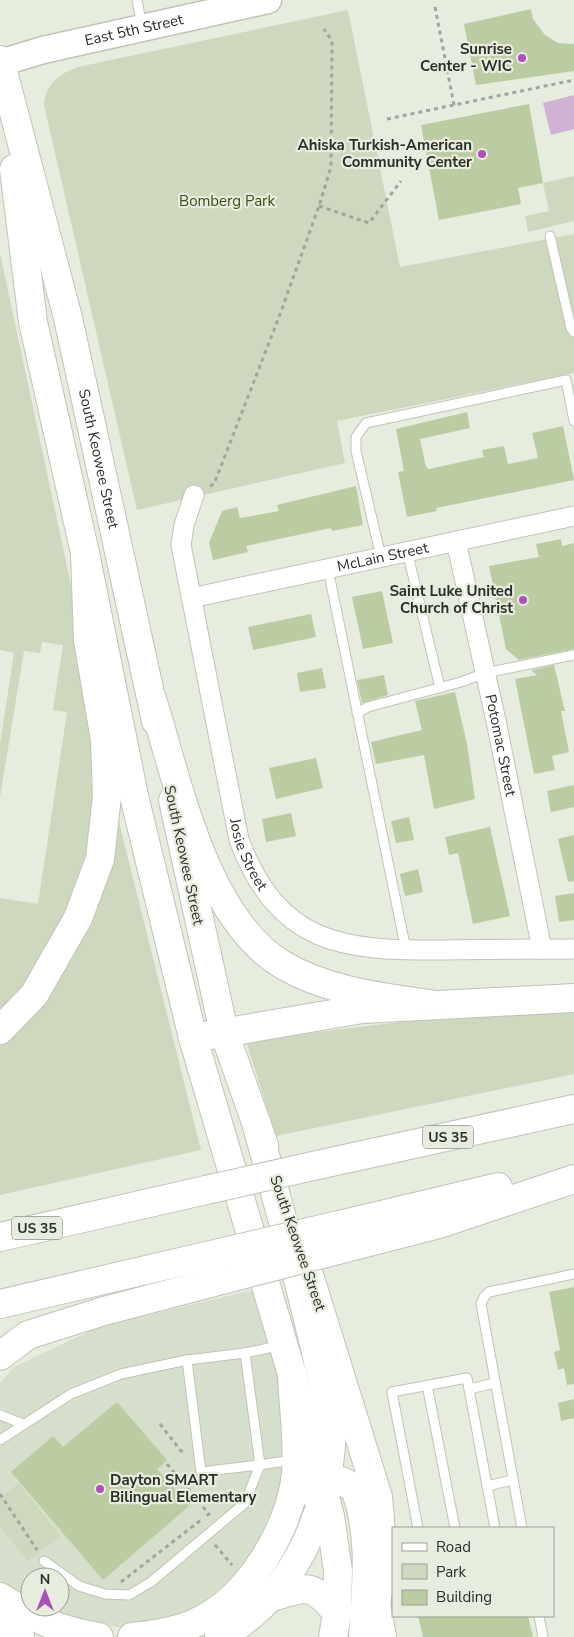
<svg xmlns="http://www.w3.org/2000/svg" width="574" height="1637" viewBox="0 0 574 1637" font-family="'Nunito Sans',sans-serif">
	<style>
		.built { fill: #d6dfcb }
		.green { fill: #cdd8be }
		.water { fill: #d1b2d5 }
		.building { fill: #bbcca3 }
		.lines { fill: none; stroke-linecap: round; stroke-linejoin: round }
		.lane-casing { stroke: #bfc4b7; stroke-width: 11 }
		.street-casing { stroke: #bfc4b7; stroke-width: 21 }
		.secondary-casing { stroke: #bfc4b7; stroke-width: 29 }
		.primary-casing { stroke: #bfc4b7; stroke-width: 30 }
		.highway-casing { stroke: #bfc4b7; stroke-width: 30 }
		.path { stroke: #a1a59b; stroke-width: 3; stroke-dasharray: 4 4; stroke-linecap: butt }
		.lane { stroke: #fff; stroke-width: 9 }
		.street { stroke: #fff; stroke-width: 19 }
		.secondary { stroke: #fff; stroke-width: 26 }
		.primary { stroke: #fff; stroke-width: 28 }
		.highway { stroke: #fff; stroke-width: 28 }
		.highway-bridge-casing { stroke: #bfc4b7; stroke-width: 30; stroke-linecap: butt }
		.highway-bridge { stroke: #fff; stroke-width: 28 }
		.poi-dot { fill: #ae50ba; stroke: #e6ecde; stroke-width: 2 }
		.labels { text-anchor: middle; stroke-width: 4.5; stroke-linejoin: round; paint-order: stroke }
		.shield { fill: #e6ecde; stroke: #64675f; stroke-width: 1 }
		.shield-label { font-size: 14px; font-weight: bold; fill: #2c2e29 }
		.street-label { font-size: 15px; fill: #2c2e29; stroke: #e6ecde }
		.poi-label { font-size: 15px; font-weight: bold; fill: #2c2e29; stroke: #e6ecde; text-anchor: end }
		.park-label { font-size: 15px; fill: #3a4f11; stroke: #e6ecde }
	</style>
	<rect width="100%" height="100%" fill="#e6ecde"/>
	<polygon class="built" points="254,1290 280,1380 289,1475 259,1554 196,1609 134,1630 60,1617 44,1607 60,1607 60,1577 30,1577 30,1599 0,1581 0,1383 14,1367 101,1326"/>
	<g class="green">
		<path d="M348,10L400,267L574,234V373L337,421L345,463L137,510L44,105C46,83 59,74 78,67Z"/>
		<polygon points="574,176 574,221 528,232 525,216 549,211 543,183"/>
		<polygon points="0,253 72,590 97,737 99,804 86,868 62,927 20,991 0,1010 0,898 38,904 67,712 53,710 63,645 42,642 40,653 24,651 0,797 0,744 14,653 0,650"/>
		<polygon points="115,820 119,822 201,1150 0,1195 0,1043"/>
		<polygon points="574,1006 574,1074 276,1136 246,1041 400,1022"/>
		<polygon points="19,1483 60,1536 28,1561 0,1527 0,1498"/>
	</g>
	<polygon class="water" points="574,95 574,129 551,135 543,103"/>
	<g class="building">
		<polygon points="531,9 533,19 545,35 558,43 574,44 574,71 476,85 464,24"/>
		<polygon points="529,104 543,183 518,188 521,204 439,220 421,125"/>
		<polygon points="467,412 470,428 420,439 426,467 429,469 484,457 482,450 504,446 508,464 538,458 532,433 563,426 574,480 436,508 437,511 407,517 398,472 404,471 396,429"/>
		<polygon points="356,486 363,525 332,531 331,528 246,546 248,552 213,560 209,543 222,511 237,507 240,518 279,511 277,505"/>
		<polygon points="561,539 562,546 574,543 574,649 519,660 506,649 489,566 539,557 536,544"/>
		<polygon points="382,591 393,643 363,649 352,597"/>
		<polygon points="311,614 316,637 253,650 248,627"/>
		<polygon points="554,665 565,711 561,711 569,752 552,756 555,770 534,774 515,679 537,675 531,670"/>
		<polygon points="322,668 326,688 300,692 297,673"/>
		<polygon points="384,675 388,695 362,703 357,680"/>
		<polygon points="455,692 467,744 475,799 434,809 424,755 376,764 371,742 422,730 415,701"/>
		<polygon points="316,758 323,788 276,799 269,768"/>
		<polygon points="574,785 574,807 551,812 547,791"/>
		<polygon points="291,813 296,836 266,842 262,819"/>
		<polygon points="409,817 414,840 396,843 391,821"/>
		<polygon points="490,827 510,916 473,924 458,853 449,855 445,837"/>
		<polygon points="574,835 574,881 568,882 558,839"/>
		<polygon points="418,869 423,892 405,896 400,874"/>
		<polygon points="574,893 574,920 559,922 555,896"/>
		<polygon points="574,1287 574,1384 567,1385 564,1368 558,1370 554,1352 560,1350 549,1292"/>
		<polygon points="574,1399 574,1418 561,1421 558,1403"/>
		<polygon points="117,1402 167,1460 157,1469 189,1506 103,1580 11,1472 53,1436 63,1447"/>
		<polygon points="418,1616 528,1616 533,1637 423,1637"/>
	</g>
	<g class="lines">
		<g class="lane-casing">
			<g id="lane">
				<polyline points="137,0 142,27"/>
				<polyline points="550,236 571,328 574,332"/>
				<polyline points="407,551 440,688"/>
				<polyline points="381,557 356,451 356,437 366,423 566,380 574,421"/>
				<polyline points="328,569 406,950"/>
				<polyline points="357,713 368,707 461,682 485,673 574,655"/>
				<polyline points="245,1353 282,1345"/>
				<polyline points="427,1385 455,1528"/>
				<polyline points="469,1389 495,1383"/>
				<polyline points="0,1415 23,1424"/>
				<polyline points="0,1440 71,1394 121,1374 187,1360"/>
				<polyline points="487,1486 513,1480"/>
				<polyline points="418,1528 392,1392 467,1378 495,1528"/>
				<polyline points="522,1528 481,1304 484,1297 489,1292 574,1274"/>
				<path d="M44,1561L79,1586L105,1594L129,1595L151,1582L245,1503L260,1465L245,1353L187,1360L201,1472C232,1468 262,1465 293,1460"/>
				<polyline points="539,1616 543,1637"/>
			</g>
		</g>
		<g class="street-casing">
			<g id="street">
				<path id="s1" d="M194,495L184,525L181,545L239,840C279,945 342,951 444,950C487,949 531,949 574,949"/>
				<path id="s2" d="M456,541L496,721L542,949"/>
				<path id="s3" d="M191,598L574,516"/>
			</g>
		</g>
		<g class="secondary-casing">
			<g id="secondary">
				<path id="s4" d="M0,63L43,50L268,0"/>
			</g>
		</g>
		<g class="primary-casing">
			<g id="primary">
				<path id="s5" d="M0,60L68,318L156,721"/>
				<polyline points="14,169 33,322 85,553 134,796 193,1038 292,1374 330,1516 338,1571 337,1613 333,1637"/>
				<polyline points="173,800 224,1032 264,1145"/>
				<path d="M301,1249L378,1497C382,1532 382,1565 377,1599"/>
				<polyline points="376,1602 382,1637"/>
			</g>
		</g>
		<g class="highway-casing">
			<g id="highway">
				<path d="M152,699C178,781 204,918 283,965C329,992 384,997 435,1005"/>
				<polyline points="0,1030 34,995 78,918 100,859 107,796 105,740 88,640 85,553"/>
				<polyline points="193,1038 362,1009 574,998"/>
				<polyline points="322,1164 574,1109"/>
				<polyline points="339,1225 498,1187"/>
				<polyline points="0,1237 206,1190"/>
				<polyline points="338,1250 439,1224 574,1179"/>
				<polyline points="0,1304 228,1251"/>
				<polyline points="0,1356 28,1335 104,1311 241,1275"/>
				<path d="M308,1491L341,1481L354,1487C373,1533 366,1589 363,1637"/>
				<path d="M0,1597C33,1618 59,1631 99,1637"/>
				<path d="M272,1597C308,1586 312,1583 337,1613"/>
				<polyline points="0,1625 20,1637"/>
				<path d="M132,1637C153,1635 175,1632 195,1623C248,1600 290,1529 296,1474C299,1442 293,1406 292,1374"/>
				<path d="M219,1637C289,1599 325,1524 331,1446C334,1417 323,1385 317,1357C299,1278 277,1200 256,1122"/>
			</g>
		</g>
		<g class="path">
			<polyline points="435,7 454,105"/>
			<polyline points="387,119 574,80"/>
			<polyline points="319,206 369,223 401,181"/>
			<polyline points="210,486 214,484 279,317 319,206 331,167 332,41 324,29"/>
			<polyline points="160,1424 181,1451 187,1452"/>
			<polyline points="167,1464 209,1514 206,1516"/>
			<polyline points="0,1494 37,1550"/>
			<polyline points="215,1545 232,1565"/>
			<polyline points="121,1582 201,1520"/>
		</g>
		<use href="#lane" class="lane"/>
		<use href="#street" class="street"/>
		<use href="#secondary" class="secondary"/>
		<use href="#primary" class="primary"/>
		<use href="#highway" class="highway"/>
		<g class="highway-bridge-casing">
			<g id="highway-bridge">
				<polyline points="206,1190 322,1164"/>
				<polyline points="228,1251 339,1225"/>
				<polyline points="241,1275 338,1250"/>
			</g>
		</g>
		<use href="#highway-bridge" class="highway-bridge"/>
	</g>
	<g class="poi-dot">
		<circle cx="522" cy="58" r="5"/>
		<circle cx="482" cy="154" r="5"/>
		<circle cx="523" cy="600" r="5"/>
		<circle cx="100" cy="1489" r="5"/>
	</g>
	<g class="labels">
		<g class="shield">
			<rect x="423" y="1125.5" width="50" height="23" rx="4"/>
			<rect x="12" y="1216.5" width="50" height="23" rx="4"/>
		</g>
		<g class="shield-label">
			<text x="448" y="1142">US 35</text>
			<text x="37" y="1233">US 35</text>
		</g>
		<g class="street-label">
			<text dy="5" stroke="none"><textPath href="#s4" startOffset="138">East 5th Street</textPath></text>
			<text dy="5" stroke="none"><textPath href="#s5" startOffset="411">South Keowee Street</textPath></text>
			<text dy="5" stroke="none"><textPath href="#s3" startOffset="196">McLain Street</textPath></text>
			<text dy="5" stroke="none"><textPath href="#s2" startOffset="209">Potomac Street</textPath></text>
			<text dy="5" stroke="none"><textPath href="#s1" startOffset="369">Josie Street</textPath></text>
			<text transform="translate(184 855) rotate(78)" y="5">South Keowee Street</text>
			<text transform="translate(298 1243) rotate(71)" y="5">South Keowee Street</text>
		</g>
		<g class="poi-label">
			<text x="512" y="54">Sunrise<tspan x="512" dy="17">Center - WIC</tspan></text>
			<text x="472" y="150">Ahiska Turkish-American<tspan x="472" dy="17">Community Center</tspan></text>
			<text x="513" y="596">Saint Luke United<tspan x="513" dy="17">Church of Christ</tspan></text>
			<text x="110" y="1485" text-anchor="start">Dayton SMART<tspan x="110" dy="17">Bilingual Elementary</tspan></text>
		</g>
		<g class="park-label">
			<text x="227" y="206">Bomberg Park</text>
		</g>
	</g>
	<rect x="392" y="1527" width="162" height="90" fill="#e6ecde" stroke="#9ca096"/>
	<rect x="402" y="1543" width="25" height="8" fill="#ffffff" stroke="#9ca096"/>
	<text x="436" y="1552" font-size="15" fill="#2c2e29">Road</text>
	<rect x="402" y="1564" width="25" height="15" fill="#cdd8be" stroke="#9ca096"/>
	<text x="436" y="1577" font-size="15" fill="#2c2e29">Park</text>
	<rect x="402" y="1590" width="25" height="15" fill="#bbcca3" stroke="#9ca096"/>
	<text x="436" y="1602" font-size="15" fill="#2c2e29">Building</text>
	<g transform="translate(45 1592)"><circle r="24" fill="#e6ecde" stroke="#9ca096"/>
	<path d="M0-4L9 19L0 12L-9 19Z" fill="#ae50ba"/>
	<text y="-8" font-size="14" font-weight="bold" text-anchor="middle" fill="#2c2e29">N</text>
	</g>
</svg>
